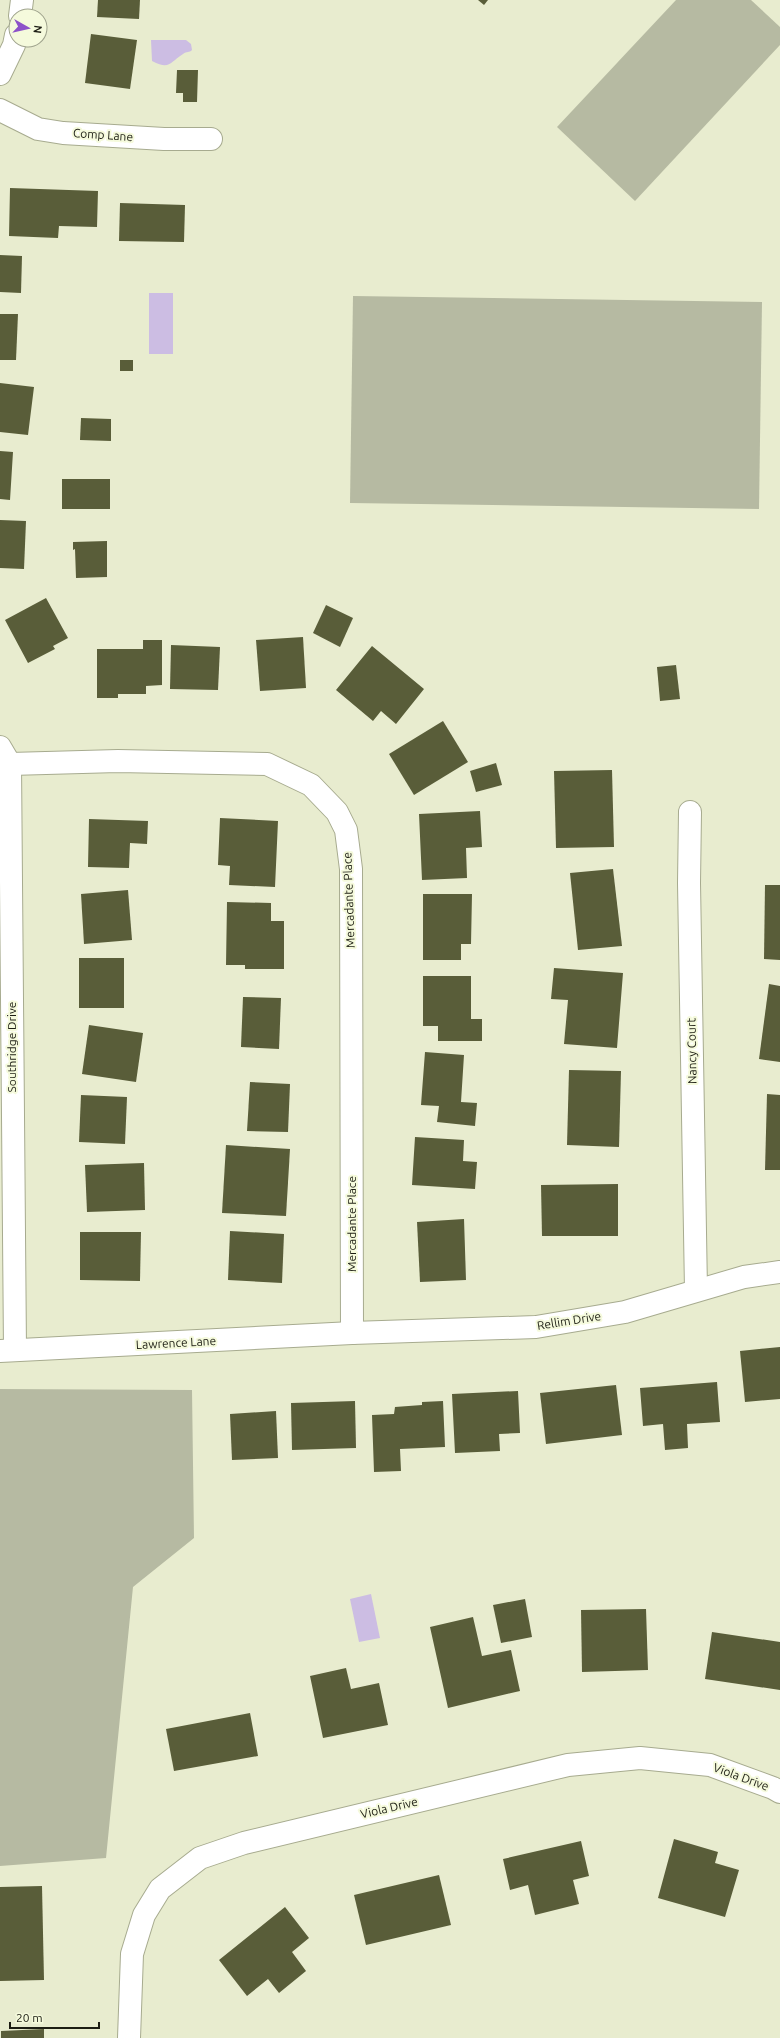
<svg xmlns="http://www.w3.org/2000/svg" width="780" height="2038" viewBox="0 0 780 2038" font-family="Ubuntu,sans-serif">
	<style>
		.green { fill: #b6baa2 }
		.water { fill: #ccbde3 }
		.building { fill: #595d39 }
		.lines { fill: none; stroke-linecap: round; stroke-linejoin: round }
		.minor-casing { stroke: #a7ab8f; stroke-width: 24 }
		.minor { stroke: #fff; stroke-width: 22 }
		.labels { text-anchor: middle; stroke-width: 4; stroke-linejoin: round; paint-order: stroke }
		.street-label { font-size: 12px; fill: #1c1d13; stroke: #f5fadc }
	</style>
	<rect width="100%" height="100%" fill="#e8eccf"/>
	<g class="green">
		<polygon points="676,0 751,0 780,27 780,45 635,201 557,127"/>
		<polygon points="353,296 762,302 759,509 350,503"/>
		<polygon points="0,1389 192,1390 194,1538 133,1587 106,1858 0,1866"/>
	</g>
	<g class="water">
		<path d="M151,40H186L191,44L192,50C189,53 187,51 183,54C169,63 170,70 152,61Z"/>
		<rect x="149" y="293" width="24" height="61"/>
		<polygon points="371,1594 380,1638 359,1642 350,1599"/>
	</g>
	<g class="building">
		<polygon points="98,0 140,0 139,19 97,17"/>
		<polygon points="478,0 488,0 484,5"/>
		<polygon points="91,34 137,40 130,89 85,83"/>
		<polygon points="177,70 198,70 197,102 183,102 183,93 176,93"/>
		<polygon points="10,188 98,191 97,227 59,226 58,238 9,236"/>
		<polygon points="120,203 185,205 184,242 119,241"/>
		<polygon points="0,255 22,256 21,293 0,292"/>
		<polygon points="0,314 18,314 16,360 0,360"/>
		<rect x="120" y="360" width="13" height="11"/>
		<polygon points="0,383 34,387 28,435 0,432"/>
		<polygon points="81,418 111,419 111,441 80,440"/>
		<polygon points="0,451 13,452 10,500 0,499"/>
		<rect x="62" y="479" width="48" height="30"/>
		<polygon points="0,520 26,521 24,569 0,568"/>
		<polygon points="107,541 107,577 76,578 75,549 73,550 73,542"/>
		<polygon points="46,598 68,638 53,646 55,649 28,663 5,620"/>
		<polygon points="326,605 353,618 340,647 313,633"/>
		<polygon points="303,637 306,688 260,691 256,640"/>
		<polygon points="143,640 162,640 162,685 146,686 146,694 118,694 118,698 97,698 97,649 143,649"/>
		<polygon points="171,645 220,647 218,690 170,689"/>
		<polygon points="372,646 424,689 396,724 381,711 373,721 336,690"/>
		<polygon points="676,665 680,699 660,701 657,667"/>
		<polygon points="443,721 468,762 414,795 389,754"/>
		<polygon points="496,763 502,785 476,792 470,771"/>
		<polygon points="612,770 614,847 556,848 554,771"/>
		<polygon points="480,811 482,847 466,848 467,878 422,880 419,814"/>
		<polygon points="220,818 278,821 275,887 229,885 230,866 218,865"/>
		<polygon points="89,819 148,821 147,844 130,843 129,868 88,867"/>
		<polygon points="613,869 622,946 578,950 570,873"/>
		<polygon points="765,885 780,885 780,960 764,959"/>
		<polygon points="128,890 132,940 84,944 81,894"/>
		<polygon points="423,894 472,894 471,944 461,944 461,960 423,960"/>
		<polygon points="227,902 271,903 271,921 284,921 284,969 245,969 245,965 226,965"/>
		<rect x="79" y="958" width="45" height="50"/>
		<polygon points="554,968 623,973 617,1048 564,1044 568,1000 551,999"/>
		<polygon points="423,976 471,976 471,1019 482,1019 482,1041 438,1041 438,1026 423,1026"/>
		<polygon points="769,984 780,986 780,1062 759,1059"/>
		<polygon points="243,997 281,998 279,1049 241,1047"/>
		<polygon points="89,1025 143,1033 136,1082 82,1074"/>
		<polygon points="425,1052 464,1055 461,1102 477,1103 475,1126 437,1122 439,1106 421,1105"/>
		<polygon points="569,1070 621,1071 619,1147 567,1145"/>
		<polygon points="250,1082 290,1084 288,1132 247,1131"/>
		<polygon points="767,1094 780,1095 780,1170 765,1170"/>
		<polygon points="81,1095 127,1097 125,1144 79,1142"/>
		<polygon points="415,1137 464,1140 463,1161 477,1162 475,1189 412,1185"/>
		<polygon points="226,1145 290,1149 286,1216 222,1213"/>
		<polygon points="144,1163 145,1210 87,1212 85,1165"/>
		<polygon points="618,1184 618,1236 542,1236 541,1185"/>
		<polygon points="464,1219 466,1280 420,1282 417,1222"/>
		<polygon points="230,1231 284,1234 282,1283 228,1280"/>
		<polygon points="80,1232 141,1232 140,1281 80,1280"/>
		<polygon points="780,1347 780,1399 745,1402 740,1351"/>
		<polygon points="717,1382 720,1422 687,1424 688,1448 665,1450 663,1424 643,1426 640,1388"/>
		<polygon points="616,1385 622,1435 546,1444 540,1393"/>
		<polygon points="518,1391 520,1433 499,1434 500,1451 455,1453 452,1394"/>
		<polygon points="355,1401 356,1448 292,1450 291,1403"/>
		<polygon points="443,1401 445,1447 400,1449 401,1471 374,1472 372,1415 394,1414 395,1407 422,1405 422,1402"/>
		<polygon points="276,1411 278,1458 232,1460 230,1414"/>
		<polygon points="525,1599 532,1637 501,1643 493,1605"/>
		<polygon points="646,1609 648,1670 582,1672 581,1610"/>
		<polygon points="473,1617 482,1656 511,1650 520,1691 448,1708 430,1627"/>
		<polygon points="712,1632 780,1642 780,1690 705,1679"/>
		<polygon points="346,1668 351,1689 379,1683 388,1725 323,1738 310,1676"/>
		<polygon points="250,1713 258,1756 174,1771 166,1729"/>
		<polygon points="674,1839 718,1852 715,1863 739,1870 725,1917 658,1898"/>
		<polygon points="581,1841 589,1876 573,1880 579,1904 535,1915 528,1885 510,1890 503,1859"/>
		<polygon points="439,1875 451,1925 366,1945 354,1895"/>
		<polygon points="42,1886 44,1980 0,1981 0,1887"/>
		<polygon points="285,1907 309,1938 292,1952 306,1971 279,1993 268,1979 247,1996 219,1960"/>
		<polygon points="44,2029 44,2038 1,2038 1,2031"/>
	</g>
	<g class="lines">
		<g class="minor-casing">
			<g id="minor">
				<polyline points="20,16 22,0"/>
				<polyline points="0,74 14,45 16,35"/>
				<polyline points="0,110 38,129 63,133 164,139 211,139"/>
				<polyline points="0,747 10,764 15,1350"/>
				<polyline points="10,764 118,761 267,764 311,785 337,812 346,830 351,869 352,1333"/>
				<polyline points="690,812 689,883 696,1290"/>
				<polyline points="0,1351 352,1333 536,1327 625,1312 744,1277 780,1272"/>
				<polyline points="129,2038 132,1954 144,1915 160,1889 200,1858 244,1843 568,1765 640,1758 710,1765 773,1788 780,1792"/>
			</g>
		</g>
		<use href="#minor" class="minor"/>
	</g>
	<g class="labels">
		<g class="street-label">
			<text transform="translate(103 135) rotate(4)" y="4">Comp Lane</text>
			<text transform="translate(349 900) rotate(-92)" y="4">Mercadante Place</text>
			<text transform="translate(12 1047) rotate(-90)" y="4">Southridge Drive</text>
			<text transform="translate(692 1051) rotate(-91)" y="4">Nancy Court</text>
			<text transform="translate(352 1224) rotate(-90)" y="4">Mercadante Place</text>
			<text transform="translate(569 1321) rotate(-9)" y="4">Rellim Drive</text>
			<text transform="translate(176 1343) rotate(-3)" y="4">Lawrence Lane</text>
			<text transform="translate(741 1777) rotate(20)" y="4">Viola Drive</text>
			<text transform="translate(389 1808) rotate(-13)" y="4">Viola Drive</text>
		</g>
	</g>
	<g transform="translate(28 28) rotate(98)"><circle r="19" fill="#f5fadc" stroke="#9ea28c"/>
	<path d="M0-3L7 15L0 10L-7 15Z" fill="#8d52c9"/>
	<text y="-6" font-size="11" font-weight="bold" text-anchor="middle" fill="#1c1d13">N</text>
	</g>
	<path d="M10 2022v6h89v-6" fill="none" stroke="#1c1d13" stroke-width="2"/>
	<text x="16" y="2022" font-size="12" fill="#1c1d13" stroke="#f5fadc" stroke-width="3" paint-order="stroke">20 m</text>
</svg>
